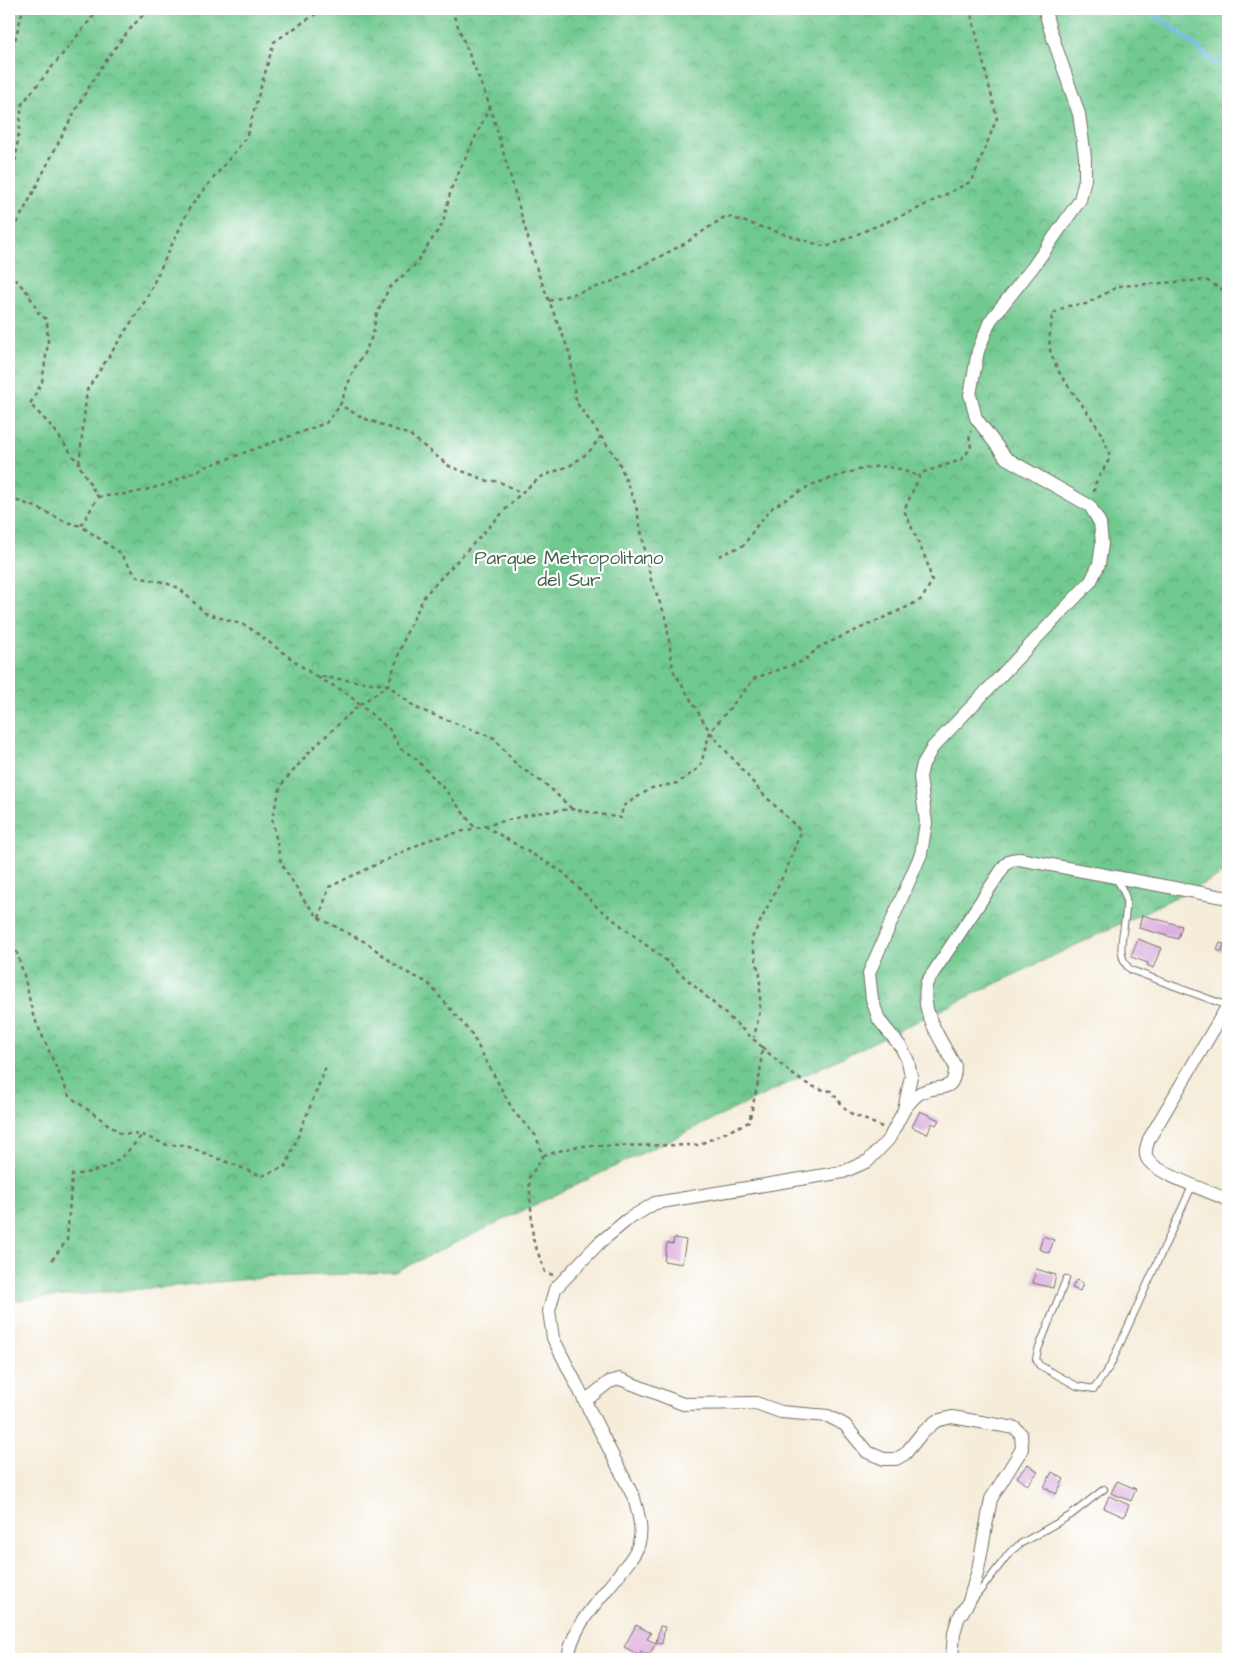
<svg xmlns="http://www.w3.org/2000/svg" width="1237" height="1668" viewBox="0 0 1237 1668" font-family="'Architects Daughter',sans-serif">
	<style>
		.park { fill: url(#park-crowns); stroke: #4e7a5d }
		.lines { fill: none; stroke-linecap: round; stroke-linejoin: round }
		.stream { stroke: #6dbae7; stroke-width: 4.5 }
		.building { fill: #dbacdd }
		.service-casing { stroke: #726f68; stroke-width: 8 }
		.minor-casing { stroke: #726f68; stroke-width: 14 }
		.path { stroke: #726f68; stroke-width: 2.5; stroke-dasharray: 4 4; stroke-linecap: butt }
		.service { stroke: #fff; stroke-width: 6 }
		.minor { stroke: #fff; stroke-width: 12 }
		.labels { text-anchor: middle; stroke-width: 4.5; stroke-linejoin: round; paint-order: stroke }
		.park-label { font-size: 19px; fill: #43624e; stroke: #fff }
	</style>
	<defs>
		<pattern id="park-crowns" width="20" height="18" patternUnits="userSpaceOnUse" patternTransform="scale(1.25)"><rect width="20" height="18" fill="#70c98f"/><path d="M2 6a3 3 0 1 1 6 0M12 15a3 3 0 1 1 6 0" fill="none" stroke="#5ca375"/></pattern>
	</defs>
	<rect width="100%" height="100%" fill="#fff"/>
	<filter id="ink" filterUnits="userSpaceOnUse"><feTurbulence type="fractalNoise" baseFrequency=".02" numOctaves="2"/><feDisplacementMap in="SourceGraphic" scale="10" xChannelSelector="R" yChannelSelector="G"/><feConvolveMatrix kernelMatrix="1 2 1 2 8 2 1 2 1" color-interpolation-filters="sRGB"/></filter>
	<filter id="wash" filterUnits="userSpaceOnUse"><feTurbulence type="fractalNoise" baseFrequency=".0096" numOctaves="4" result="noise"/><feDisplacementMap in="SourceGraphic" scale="20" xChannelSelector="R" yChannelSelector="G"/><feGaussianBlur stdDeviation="1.12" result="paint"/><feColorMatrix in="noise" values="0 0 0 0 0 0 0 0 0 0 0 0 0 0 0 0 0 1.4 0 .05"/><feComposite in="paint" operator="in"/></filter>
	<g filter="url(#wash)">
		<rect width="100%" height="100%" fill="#f5ecd9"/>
		<polygon class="park" points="9,9 1228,9 1228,872 395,1272 273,1277 9,1301"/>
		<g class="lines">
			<polyline class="stream" points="1145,9 1175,29 1210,59 1228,68"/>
		</g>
		<g id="blocks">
			<g class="building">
				<polygon points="1142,915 1182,926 1178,939 1139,928"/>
				<polygon points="1138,939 1161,948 1153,968 1147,965 1148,963 1131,957"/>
				<polygon points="1220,943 1224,944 1222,952 1217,950"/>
				<polygon points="920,1111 939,1120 936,1125 932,1123 927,1134 912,1127"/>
				<polygon points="1043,1236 1054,1240 1049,1253 1039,1249"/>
				<polygon points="674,1238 686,1240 682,1264 664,1261 667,1243 673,1244"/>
				<polygon points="1036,1269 1056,1275 1053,1288 1033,1283"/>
				<polygon points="1076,1280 1083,1283 1080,1291 1072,1288"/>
				<polygon points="1028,1464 1038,1472 1027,1485 1017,1477"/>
				<polygon points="1052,1472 1064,1479 1056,1494 1044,1487"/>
				<polygon points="1117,1481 1136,1489 1131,1501 1111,1493"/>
				<polygon points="1109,1496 1129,1505 1124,1517 1104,1508"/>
				<polygon points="636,1625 651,1633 647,1639 656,1643 649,1655 641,1651 639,1655 624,1647"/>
				<polygon points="660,1626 665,1627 662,1644 656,1642"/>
			</g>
		</g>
	</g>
	<g filter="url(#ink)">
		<use href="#blocks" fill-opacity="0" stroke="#726f68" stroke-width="1"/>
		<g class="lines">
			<g class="service-casing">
				<g id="service">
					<path d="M1116,878C1119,884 1125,892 1126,899C1129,922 1111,954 1131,970L1228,1006"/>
					<polyline points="1066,1279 1038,1350 1036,1359 1039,1365 1077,1386 1094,1389 1110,1366 1193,1184"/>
					<polyline points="973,1600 1010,1552 1020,1544 1071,1515 1104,1489"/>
				</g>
			</g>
			<g class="minor-casing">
				<g id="minor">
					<path d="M1228,1005L1149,1139C1147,1145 1144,1152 1147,1158C1153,1173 1212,1192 1228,1200"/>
					<path d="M904,1109C909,1104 915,1095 922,1092C941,1084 955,1094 955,1066C941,1039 919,1012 927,982L1005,865L1011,860L1019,859L1228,898"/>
					<polyline points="585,1401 609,1382 620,1379 683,1404 756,1403 781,1412 828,1416 845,1425 867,1452 884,1459 896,1459 905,1454 922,1433 936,1421 952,1417 1015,1428 1021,1434 1022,1449 991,1499 978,1570 969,1601 958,1619 954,1633 952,1659"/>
					<path d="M568,1659C572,1623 603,1597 623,1569C629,1562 637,1552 639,1543C643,1528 638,1513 634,1498L553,1338L549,1311L555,1289L598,1244L627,1220L655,1203L843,1172L868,1161L889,1139L904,1110L911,1076L908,1061L901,1047L879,1020L872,999L869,973L921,854L926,823L920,777L923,764L933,747L1091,581L1099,564L1102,544L1100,523L1090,506L1006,458L976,418L970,395L978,351L990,321L1033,267L1080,200L1085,179V157L1079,114L1050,29L1046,15L1048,9"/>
				</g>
			</g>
			<g class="path">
				<polyline points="323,9 274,42 246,138 190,207 145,301 87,390 79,465 98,497 81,526 119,552 137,577 163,582 179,588 205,613 247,626 315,676 388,685 416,708 494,738 517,765 549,787 572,809"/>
				<polyline points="451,9 490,106 538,273 570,354 576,402 618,460 636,506 651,580 666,618 673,670 710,732 762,793 801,831 786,870 751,940 760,975 760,1011 754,1037"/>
				<polyline points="9,63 23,9"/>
				<polyline points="490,106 451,189 443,223 414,266 389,288 376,316 373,334 366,350 353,371 340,405 363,418 410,435 449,466 488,481 498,481 521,493"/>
				<polyline points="9,176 15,164 22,104 99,9"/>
				<path d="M9,237C53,161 85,71 149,9"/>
				<polyline points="9,273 28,293 38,312 47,320 48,343 42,382 30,404 53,428 79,464"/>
				<polyline points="549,301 607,284 684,244 726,216 826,247 915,210 972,181 997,118 970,9"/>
				<path d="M1094,492L1095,484L1110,458C1101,416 1063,392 1051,353C1047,342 1052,325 1052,314L1067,306L1086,304L1119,286L1206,280L1228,293"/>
				<polyline points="98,497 134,493 168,484 205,467 326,423 340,406"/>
				<polyline points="9,498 36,507 66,522 81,526"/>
				<polyline points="719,556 744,545 755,528 773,507 811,485 857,470 880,466 900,469 918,476"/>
				<polyline points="317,677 345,692 390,730 401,749 414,757 447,792 475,828"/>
				<polyline points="485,826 564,873 597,907 668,962 762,1047 760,1074 749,1122 698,1145 578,1146 544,1155"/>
				<polyline points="319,918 329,887 428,840 536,813 572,809 621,818 623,806 652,788 678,783 700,767 710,732 755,678 804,661 819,647 907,607 922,599 932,581 927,562 904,510 921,473 961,460 971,448 969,435 971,431"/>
				<polyline points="9,928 24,975 33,1015 69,1096 120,1133 142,1135 167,1145 184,1145 262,1176 286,1166 326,1067"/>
				<path d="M762,1047C783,1066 802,1088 831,1091L848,1112L882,1127"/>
				<path d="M52,1260L67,1240L72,1175C109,1170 118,1164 142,1135"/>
				<polyline points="553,1275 545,1272 533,1239 529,1178 543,1156 536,1136 514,1112 471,1033 428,983 402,970 367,943 319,918 304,900 281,863 272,818 281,785 311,750 358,706 388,685 406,634 425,595 521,493 541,477 571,465 589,452 601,436"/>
			</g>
			<use href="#service" class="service"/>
			<use href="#minor" class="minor"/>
		</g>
	</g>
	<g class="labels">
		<g class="park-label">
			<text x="569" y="564">Parque Metropolitano<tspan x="569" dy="22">del Sur</tspan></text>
		</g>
	</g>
	<rect width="1237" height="1668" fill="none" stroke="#fff" stroke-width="30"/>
</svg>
